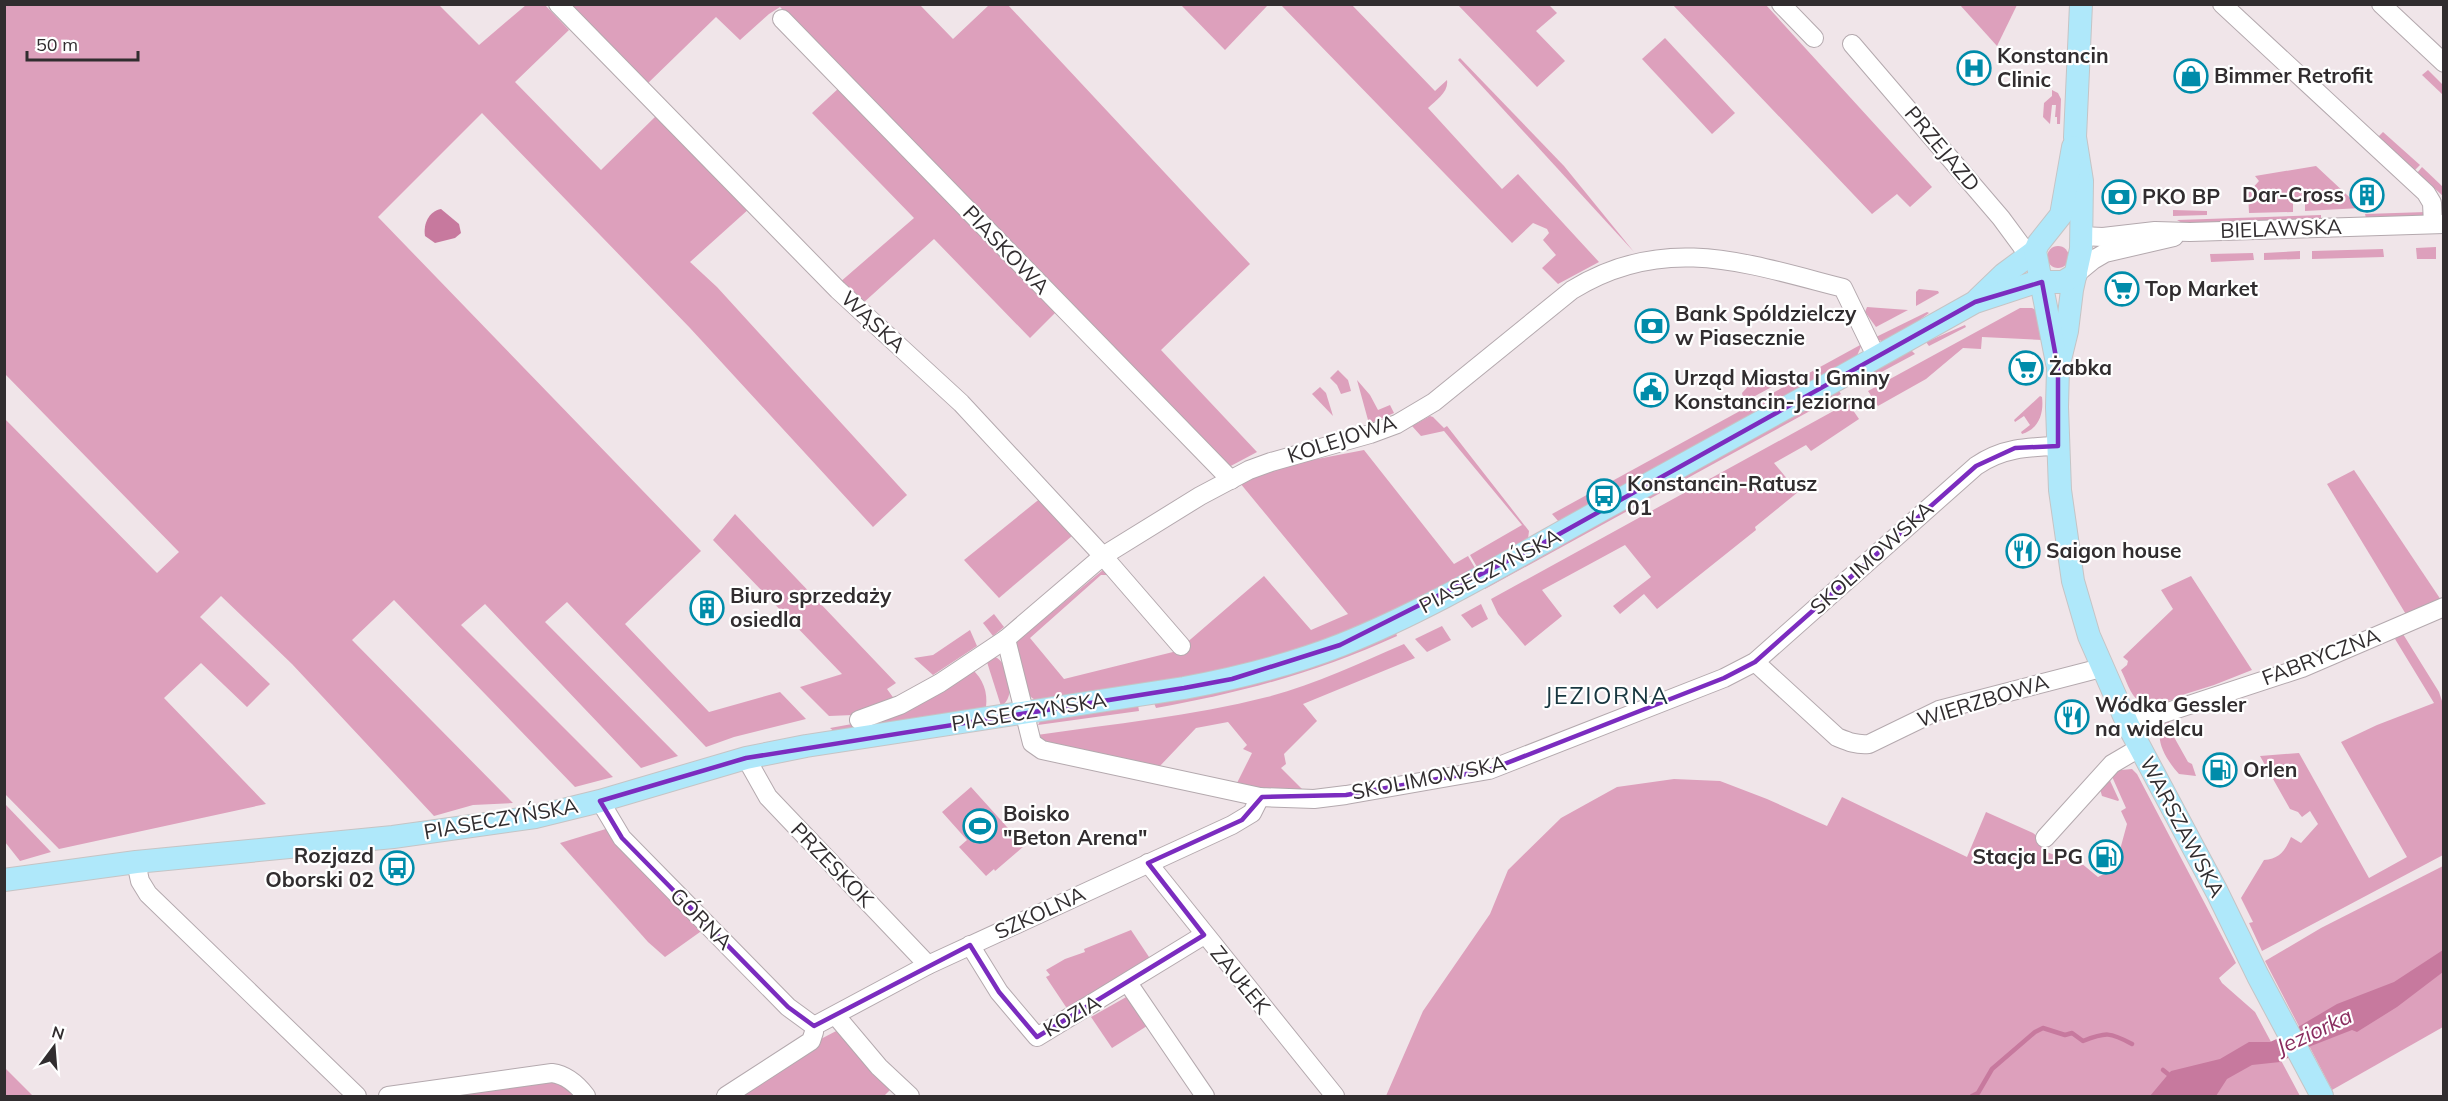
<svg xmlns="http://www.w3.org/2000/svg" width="2448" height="1101" viewBox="0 0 2448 1101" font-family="Mulish,sans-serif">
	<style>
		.green { fill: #dda0bc }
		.water { fill: #c7799e }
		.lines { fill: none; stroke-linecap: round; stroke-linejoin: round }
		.stream { stroke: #c7799e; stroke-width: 4.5 }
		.minor-casing { stroke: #b4a9ae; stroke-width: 20 }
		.major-casing { stroke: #c5c4c5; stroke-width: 24 }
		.minor { stroke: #fff; stroke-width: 18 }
		.major { stroke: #afe8fa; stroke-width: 22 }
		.marked { fill: none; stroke: #7b2cbf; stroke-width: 4.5; stroke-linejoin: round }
		.labels { text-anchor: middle; stroke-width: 4.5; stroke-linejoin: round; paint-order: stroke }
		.poi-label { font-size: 21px; font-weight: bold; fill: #312d2f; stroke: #fff; text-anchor: start }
		.street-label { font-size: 21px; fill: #312d2f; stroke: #fff }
		.water-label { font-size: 22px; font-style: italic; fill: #8a2e60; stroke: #fff }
		.quarter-label { font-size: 24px; letter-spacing: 1.5px; fill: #183740; stroke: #fff }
	</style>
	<rect width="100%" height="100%" fill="#f0e5e9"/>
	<g class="green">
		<polygon points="5,5 439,5 479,45 526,5 545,5 569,30 515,82 601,170 656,116 750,208 690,262 717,287 907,495 873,527 690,328 482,113 378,217 701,551 625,624 709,712 780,692 806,719 734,737 706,747 567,602 545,622 678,756 641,768 485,604 461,625 613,777 575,787 394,600 352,640 513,803 473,805 434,816 292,664 221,596 200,617 270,684 247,707 201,663 164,698 266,804 59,849 5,794 4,418 157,573 179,552 5,374"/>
		<polygon points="566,5 920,5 953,39 989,5 1008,5 1250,264 1161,350 1257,452 1227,468 780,7 769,14 740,40 716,17 645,86"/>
		<polygon points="1181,5 1268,5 1225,50"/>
		<path d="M1281,5H1352L1435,91L1447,80C1449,92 1436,100 1428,108L1502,189L1518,174L1599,262L1558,284L1542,268L1556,255L1543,240L1549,233L1547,229L1533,223L1512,243Z"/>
		<polygon points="1458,5 1549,5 1557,13 1536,31 1565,61 1537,87"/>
		<polygon points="1673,5 1766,5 1932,187 1910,207 1897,194 1872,214"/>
		<polygon points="2017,5 1997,46 1960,5 1960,4"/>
		<polygon points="1665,38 1735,113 1712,134 1642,59"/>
		<polygon points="1460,58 1564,166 1634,252 1458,60"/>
		<polygon points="2428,70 2443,85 2443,95 2422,75"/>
		<polygon points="840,87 1058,310 1030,338 934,239 862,304 839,283 914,218 812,113"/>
		<polygon points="2052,90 2058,93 2061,99 2060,124 2057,124 2057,117 2055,117 2056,105 2052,105 2050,124 2043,117 2044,103 2052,96"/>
		<polygon points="2383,132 2420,165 2414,171 2378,137"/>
		<polygon points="2316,166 2361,208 2305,211 2305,201 2293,201 2293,212 2249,213 2248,193 2259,181 2255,176"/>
		<polygon points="2422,167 2443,187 2443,196 2417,173"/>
		<polygon points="2173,210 2207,211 2207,215 2173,216"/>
		<polygon points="2426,212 2425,217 2366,218 2365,214"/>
		<polygon points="2321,215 2321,220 2184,224 2177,220"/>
		<circle cx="2058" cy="257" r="11"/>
		<polygon points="2436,247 2436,259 2417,259 2416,248"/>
		<polygon points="2383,249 2384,257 2312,259 2312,251"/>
		<polygon points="2300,251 2300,259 2264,260 2264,253"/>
		<polygon points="2253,253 2254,260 2211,262 2210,254"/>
		<polygon points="1919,289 1938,291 1939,293 1916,306 1916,292"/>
		<polygon points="1867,307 1908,310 1876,327 1865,312"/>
		<polygon points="2020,308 2032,308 2036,310 2042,340 1982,337 1981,349 1963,348 1926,379 1878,406 1868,391"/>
		<polygon points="1927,312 1929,313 1894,339 1884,342 1874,338"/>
		<polygon points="1965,325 1966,327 1929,346 1926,342"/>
		<polygon points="1862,344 1856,358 1559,522 1552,514"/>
		<polygon points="1911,350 1915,354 1861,383 1859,380 1861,377"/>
		<polygon points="1338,370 1348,380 1351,391 1341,394 1337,385 1330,378"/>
		<polygon points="1357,380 1370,395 1378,410 1390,405 1394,413 1371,423 1368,420"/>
		<polygon points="1753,381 1781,382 1744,402 1742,393"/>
		<polygon points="1320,387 1326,393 1333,416 1312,394"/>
		<polygon points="1839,391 1841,394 1485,589 1483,586"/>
		<path d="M2040,396L2042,397C2044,413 2039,429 2022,434L2021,432L2030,425L2024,416L2015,422L2014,420Z"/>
		<polygon points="1848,403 1859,419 1811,451 1806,445 1774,463 1798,492 1755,527 1756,530 1657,609 1644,594 1620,614 1613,606 1651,577 1625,545 1542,590 1562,616 1525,646 1498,614 1491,599"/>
		<polygon points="1430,416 1433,417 1444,428 1447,426 1529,531 1528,539 1477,567 1470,555 1522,525 1444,431 1421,436 1412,426"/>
		<path d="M1364,450L1454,564L1468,556L1475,568C1417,600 1357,633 1293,652C1210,677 1124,687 1038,701C1019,695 1018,664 1014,647L1017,641L1103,570H1108L1109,575H1101L1030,638L1064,679L1177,651L1264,576L1311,630L1348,614L1240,483L1286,465Z"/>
		<polygon points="2354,470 2439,597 2441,601 2407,616 2327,484"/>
		<polygon points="1042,497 1072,536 999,598 964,560"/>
		<polygon points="735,514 896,683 887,689 895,700 853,715 829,716 800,687 842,674 713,540"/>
		<path d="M2191,576L2252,670L2214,685L2179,696V698L2153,705C2148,702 2145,703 2139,701C2130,695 2126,679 2121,670L2127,665L2128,661L2123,657L2173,609L2161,590Z"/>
		<polygon points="1481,604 1488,619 1472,628 1461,615"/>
		<polygon points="994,614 1004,627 993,636 983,623"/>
		<polygon points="1442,626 1451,640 1427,652 1415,639"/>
		<polygon points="970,630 977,646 933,675 914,658 933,655"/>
		<path d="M1396,633L1397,636C1318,672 1241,693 1156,708L1154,703Z"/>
		<path d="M2403,634L2439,692L2443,704V855L2262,951L2249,923L2253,922L2241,898L2264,860C2279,859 2285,851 2291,837L2301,843L2318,824L2310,811L2302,817L2298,812L2290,809L2260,756L2299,753L2369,878L2407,857L2341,742L2377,725L2434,703L2395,639Z"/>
		<path d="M1404,644L1415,658L1303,704L1317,721L1284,754L1286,764L1281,768L1305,792L1236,785L1252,753L1243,749L1247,745L1228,722L1196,728L1159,767L1042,741L1037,735C1113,724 1192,716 1267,697C1314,685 1360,663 1404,644Z"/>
		<path d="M995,657C1009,662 1017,698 1001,706L986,659Z"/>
		<path d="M972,669C983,679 988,692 986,707L903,720L837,734L830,728L874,720Z"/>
		<polygon points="1138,705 1139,711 1038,725 1040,721"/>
		<path d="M2168,721L2175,731L2174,737L2188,762L2192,764L2196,776L2179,774C2167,761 2152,738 2164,722Z"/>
		<polygon points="2119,767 2121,770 2132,769 2137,774 2236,963 2219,978 2222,983 2255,1012 2300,1096 1386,1096 1423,1011 1490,914 1508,870 1561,818 1617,787 1674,779 1720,781 1767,799 1827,826 1842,797 1967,857 1986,812 2033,833 2046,843 2042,848 2049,853 2081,863 2098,877 2115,868 2127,824 2121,811 2126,808 2110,772"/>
		<polygon points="2107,774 2119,800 2118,801 2102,796 2100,789"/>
		<polygon points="971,787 1024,846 995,871 994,869 986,876 959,847 967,840 942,812"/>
		<polygon points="4,804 5,804 51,852 20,861 5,842"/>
		<polygon points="609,828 701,923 700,932 665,957 648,942 560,843"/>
		<polygon points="2443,866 2443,1027 2332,1090 2265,961 2321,928"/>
		<polygon points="1131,930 1151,960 1068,1010 1046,977 1050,975 1046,970 1065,959 1085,952 1084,949"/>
		<polygon points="1128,996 1147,1026 1112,1048 1091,1017"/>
		<polygon points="840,1029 893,1087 884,1096 737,1096 817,1041"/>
		<polygon points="4,1068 5,1068 33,1096 5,1096"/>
		<polygon points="558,1080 578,1096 432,1096"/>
	</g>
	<g class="water">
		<path d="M441,209L459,224L461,233L455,238L435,243L425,236C423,224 429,211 441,209Z"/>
		<polygon points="2443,950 2443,972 2397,1007 2357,1032 2352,1030 2311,1046 2280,1062 2252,1065 2227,1079 2216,1096 2150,1096 2171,1071 2220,1059 2249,1042 2270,1042 2281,1037 2337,1004 2394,982"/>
	</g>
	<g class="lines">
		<g class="stream">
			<polyline points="2163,1070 2173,1078"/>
			<path d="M1972,1096L1978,1093L1992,1069L2035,1032L2043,1028L2065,1035L2072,1033L2083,1041C2106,1032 2110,1032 2132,1044"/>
		</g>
		<g class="minor-casing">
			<g id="minor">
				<polyline points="558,4 838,290 961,403 1103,556 1181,646"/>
				<polyline points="1781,4 1814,38"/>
				<polyline points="2222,4 2426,193 2432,203 2433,224"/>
				<polyline points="2381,4 2444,63"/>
				<polyline points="782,19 1231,480"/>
				<polyline points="1852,44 2001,218 2029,256"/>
				<polyline points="2081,236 2103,237 2155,231 2190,232 2444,224"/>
				<polyline points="2076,274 2093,260 2105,253 2174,237"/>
				<path d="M1006,639L1032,743L1042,750L1260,797L1314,799L1346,795L1489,770L1724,678L1755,662L1976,466C2002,448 2027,447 2058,446"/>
				<path d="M1755,662L1837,737C1849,742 1856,745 1869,744L1939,710L2101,668"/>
				<path d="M859,720L900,705L940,683L1006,639L1103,556L1200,496L1249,470L1271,462L1370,434L1397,424L1434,402L1572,290C1664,233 1746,263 1843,288L1877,358"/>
				<polyline points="2128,725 2302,668 2444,607"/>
				<polyline points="746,758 768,797 928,965"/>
				<polyline points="600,801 622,838 788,1007 814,1026"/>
				<polyline points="2045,838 2112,764 2141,747"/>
				<polyline points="136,862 140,881 148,894 357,1096"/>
				<polyline points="1148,863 1335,1096"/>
				<polyline points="970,945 999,992 1037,1037 1204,935"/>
				<polyline points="1128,983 1205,1096"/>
				<polyline points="836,1016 879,1067 910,1096"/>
				<polyline points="814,1026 928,965 1232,825 1252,813 1260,797"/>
				<path d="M388,1096L552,1073C567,1075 577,1084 586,1096"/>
				<polyline points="726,1096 811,1041 814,1032 814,1026"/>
			</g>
		</g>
		<g class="major-casing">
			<g id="major">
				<polyline points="2081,4 2075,137 2082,181 2081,249 2072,290 2067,331 2058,368 2057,407 2060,490 2073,581 2089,636 2128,725 2217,892 2258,976 2322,1096"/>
				<polyline points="1978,299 2004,274 2035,251"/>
				<polyline points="2057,363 2035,251 2038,244 2061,215 2073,147"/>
				<path d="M4,880L136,862L393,837L535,817L600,801L746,758L806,746L1184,688C1238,678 1290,665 1341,645C1434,608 1526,551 1614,503C1735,436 1855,370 1975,302L2036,282H2063L2076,274"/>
			</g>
		</g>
		<use href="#minor" class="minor"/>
		<use href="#major" class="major"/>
	</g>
	<path class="marked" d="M2042,282L2058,368V446L2015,448L1976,466L1755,662L1724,678L1489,770L1346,795L1262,797L1242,820L1148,863L1204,935L1037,1037L999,992L970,945L814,1026L788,1007L622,838L600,801L746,758L1184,688L1232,679L1340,645L1545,542L1975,302Z"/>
	<defs>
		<g id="hospital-ring" transform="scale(1.725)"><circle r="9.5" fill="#fff" stroke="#008caa" stroke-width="1.5"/><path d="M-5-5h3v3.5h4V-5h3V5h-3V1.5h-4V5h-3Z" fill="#008caa"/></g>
		<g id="shop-ring" transform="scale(1.725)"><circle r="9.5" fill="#fff" stroke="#008caa" stroke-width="1.5"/><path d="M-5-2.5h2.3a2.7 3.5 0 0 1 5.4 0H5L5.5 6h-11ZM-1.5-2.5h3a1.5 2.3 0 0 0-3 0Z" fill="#008caa"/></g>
		<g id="building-ring" transform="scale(1.725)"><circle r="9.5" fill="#fff" stroke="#008caa" stroke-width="1.5"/><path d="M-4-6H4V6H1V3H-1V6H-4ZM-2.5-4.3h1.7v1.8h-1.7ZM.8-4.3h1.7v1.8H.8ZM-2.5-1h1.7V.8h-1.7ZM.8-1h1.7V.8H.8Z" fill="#008caa"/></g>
		<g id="bank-ring" transform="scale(1.725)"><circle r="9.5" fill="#fff" stroke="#008caa" stroke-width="1.5"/><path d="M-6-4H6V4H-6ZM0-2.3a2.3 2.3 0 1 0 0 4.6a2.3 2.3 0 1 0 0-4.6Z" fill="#008caa"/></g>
		<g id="supermarket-ring" transform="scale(1.725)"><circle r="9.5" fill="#fff" stroke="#008caa" stroke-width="1.5"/><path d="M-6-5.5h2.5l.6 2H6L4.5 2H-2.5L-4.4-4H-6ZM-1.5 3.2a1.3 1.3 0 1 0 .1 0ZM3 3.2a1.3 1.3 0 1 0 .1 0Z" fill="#008caa"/></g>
		<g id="civic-ring" transform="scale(1.725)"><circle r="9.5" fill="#fff" stroke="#008caa" stroke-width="1.5"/><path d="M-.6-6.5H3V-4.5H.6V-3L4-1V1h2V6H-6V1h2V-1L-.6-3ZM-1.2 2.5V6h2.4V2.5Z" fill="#008caa"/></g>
		<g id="bus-ring" transform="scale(1.725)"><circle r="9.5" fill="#fff" stroke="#008caa" stroke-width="1.5"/><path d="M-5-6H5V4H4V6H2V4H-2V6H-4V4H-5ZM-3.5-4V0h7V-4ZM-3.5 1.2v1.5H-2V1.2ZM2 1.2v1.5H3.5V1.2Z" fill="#008caa"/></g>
		<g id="restaurant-ring" transform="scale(1.725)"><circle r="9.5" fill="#fff" stroke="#008caa" stroke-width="1.5"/><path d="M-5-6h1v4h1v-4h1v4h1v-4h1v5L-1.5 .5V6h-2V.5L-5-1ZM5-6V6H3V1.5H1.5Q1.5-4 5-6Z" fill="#008caa"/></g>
		<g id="fuel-ring" transform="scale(1.725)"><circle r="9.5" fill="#fff" stroke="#008caa" stroke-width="1.5"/><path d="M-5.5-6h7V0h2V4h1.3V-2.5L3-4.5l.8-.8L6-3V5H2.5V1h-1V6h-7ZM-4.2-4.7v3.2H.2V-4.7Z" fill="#008caa"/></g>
		<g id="stadium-ring" transform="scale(1.725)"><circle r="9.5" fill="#fff" stroke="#008caa" stroke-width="1.5"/><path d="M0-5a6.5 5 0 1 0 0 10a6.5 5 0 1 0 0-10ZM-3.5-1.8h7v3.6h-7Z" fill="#008caa"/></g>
	</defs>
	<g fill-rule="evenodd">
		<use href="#hospital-ring" x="1974" y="68"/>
		<use href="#shop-ring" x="2191" y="76"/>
		<use href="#building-ring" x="2367" y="195"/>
		<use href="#bank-ring" x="2119" y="197"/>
		<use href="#supermarket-ring" x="2122" y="289"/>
		<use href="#bank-ring" x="1652" y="326"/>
		<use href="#supermarket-ring" x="2026" y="368"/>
		<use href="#civic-ring" x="1651" y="390"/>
		<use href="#bus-ring" x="1604" y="496"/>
		<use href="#restaurant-ring" x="2023" y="551"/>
		<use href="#building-ring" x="707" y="608"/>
		<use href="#restaurant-ring" x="2072" y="717"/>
		<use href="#fuel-ring" x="2220" y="770"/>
		<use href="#stadium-ring" x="980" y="826"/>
		<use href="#fuel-ring" x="2106" y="857"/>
		<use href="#bus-ring" x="397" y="868"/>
	</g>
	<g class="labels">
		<g class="poi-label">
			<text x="1997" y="63">Konstancin<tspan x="1997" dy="24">Clinic</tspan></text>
			<text x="2214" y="83">Bimmer Retrofit</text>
			<text x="2344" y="202" text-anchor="end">Dar-Cross</text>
			<text x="2142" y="204">PKO BP</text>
			<text x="2145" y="296">Top Market</text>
			<text x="1675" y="321">Bank Spóldzielczy<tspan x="1675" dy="24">w Piasecznie</tspan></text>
			<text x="2049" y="375">Żabka</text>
			<text x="1674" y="385">Urząd Miasta i Gminy<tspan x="1674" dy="24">Konstancin-Jeziorna</tspan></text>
			<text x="1627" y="491">Konstancin-Ratusz<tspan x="1627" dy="24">01</tspan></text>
			<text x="2046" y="558">Saigon house</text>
			<text x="730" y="603">Biuro sprzedaży<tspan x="730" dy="24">osiedla</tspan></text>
			<text x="2095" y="712">Wódka Gessler<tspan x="2095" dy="24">na widelcu</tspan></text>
			<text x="2243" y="777">Orlen</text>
			<text x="1003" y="821">Boisko<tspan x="1003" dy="24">"Beton Arena"</tspan></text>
			<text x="374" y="863" text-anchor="end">Rozjazd<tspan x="374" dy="24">Oborski 02</tspan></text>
			<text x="2083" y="864" text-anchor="end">Stacja LPG</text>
		</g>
		<g class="street-label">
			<text transform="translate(1942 149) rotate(50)" y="7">PRZEJAZD</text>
			<text transform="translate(2281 229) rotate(-2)" y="7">BIELAWSKA</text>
			<text transform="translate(1006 250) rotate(46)" y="7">PIASKOWA</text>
			<text transform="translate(873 322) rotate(43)" y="7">WĄSKA</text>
			<text transform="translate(1342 439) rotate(-18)" y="7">KOLEJOWA</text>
			<text transform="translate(1872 558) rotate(-42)" y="7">SKOLIMOWSKA</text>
			<text transform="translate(1490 571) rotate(-28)" y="7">PIASECZYŃSKA</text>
			<text transform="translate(2321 657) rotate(-21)" y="7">FABRYCZNA</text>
			<text transform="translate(1983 701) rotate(-17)" y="7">WIERZBOWA</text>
			<text transform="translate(1029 712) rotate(-9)" y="7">PIASECZYŃSKA</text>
			<text transform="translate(1429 778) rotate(-11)" y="7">SKOLIMOWSKA</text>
			<text transform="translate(501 819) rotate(-10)" y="7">PIASECZYŃSKA</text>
			<text transform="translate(2182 827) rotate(62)" y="7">WARSZAWSKA</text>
			<text transform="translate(832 865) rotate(46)" y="7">PRZESKOK</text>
			<text transform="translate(1040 913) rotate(-25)" y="7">SZKOLNA</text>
			<text transform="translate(701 919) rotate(45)" y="7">GÓRNA</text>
			<text transform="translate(1240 980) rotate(51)" y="7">ZAUŁEK</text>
			<text transform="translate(1072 1016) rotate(-30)" y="7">KOZIA</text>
		</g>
		<g class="water-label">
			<text transform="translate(2314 1031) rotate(-25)" y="8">Jeziorka</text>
		</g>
		<g class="quarter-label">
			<text x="1607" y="704">JEZIORNA</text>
		</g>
	</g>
	<rect width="2448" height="1101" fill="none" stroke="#312d2f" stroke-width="12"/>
	<g transform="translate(54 1047) rotate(16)" stroke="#ffffff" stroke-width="4.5" paint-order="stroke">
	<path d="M0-4.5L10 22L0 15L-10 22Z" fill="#312d2f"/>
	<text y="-9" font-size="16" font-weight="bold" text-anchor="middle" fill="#312d2f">N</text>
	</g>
	<path d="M27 51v9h111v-9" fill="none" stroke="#312d2f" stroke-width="3"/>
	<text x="36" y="51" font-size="18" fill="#312d2f" stroke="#ffffff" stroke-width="4.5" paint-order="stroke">50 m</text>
</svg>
